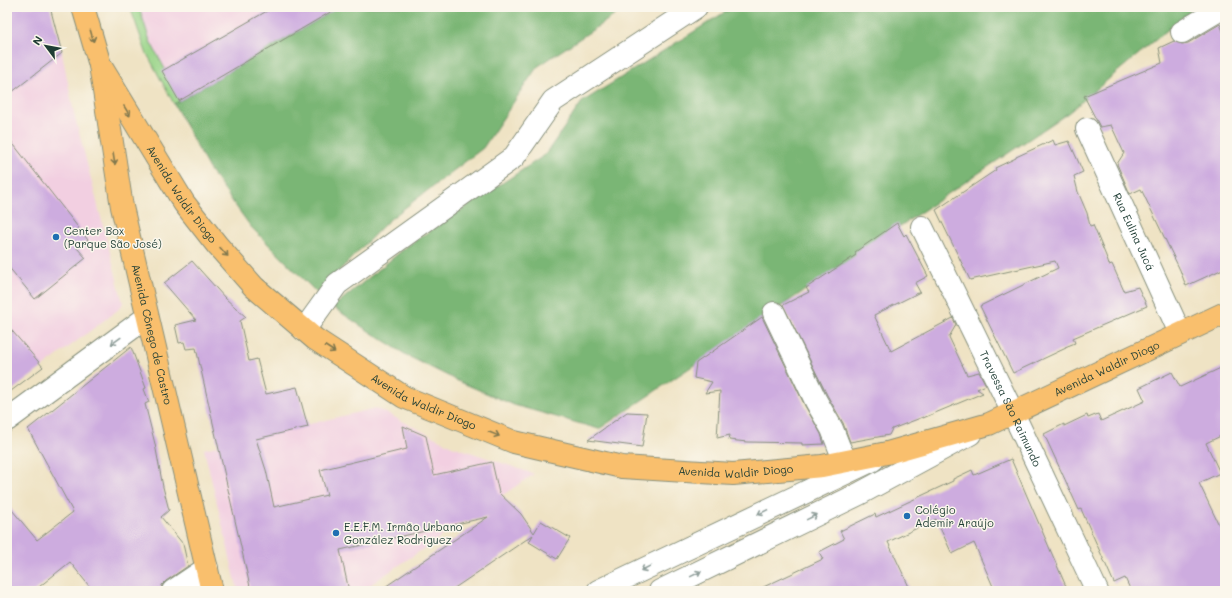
<svg xmlns="http://www.w3.org/2000/svg" width="1232" height="598" viewBox="0 0 1232 598" font-family="Mali,sans-serif">
	<style>
		.built { fill: #f2cfe1 }
		.green { fill: #99d488; stroke: #5c885e }
		.forest { fill: #7ab674; stroke: #4c7a54 }
		.building { fill: #cdacdf }
		.lines { fill: none; stroke-linecap: round; stroke-linejoin: round }
		.minor-casing { stroke: #87907c; stroke-width: 24 }
		.major-casing { stroke: #87907c; stroke-width: 24 }
		.minor { stroke: #fff; stroke-width: 22 }
		.major { stroke: #f9bf6d; stroke-width: 22 }
		.oneway { stroke: #81784e }
		.oneway2 { stroke: #8f9e9a }
		.poi-dot { fill: #1f6fb2; stroke: #fbf7ec; stroke-width: 1.5 }
		.labels { text-anchor: middle; stroke-width: 3; stroke-linejoin: round; paint-order: stroke }
		.street-label { font-size: 11px; fill: #1f3d34; stroke: #fbf7ec }
		.poi-label { font-size: 11px; fill: #1f3d34; stroke: #fbf7ec; text-anchor: start }
	</style>
	<rect width="100%" height="100%" fill="#fbf7ec"/>
	<filter id="ink" filterUnits="userSpaceOnUse"><feTurbulence type="fractalNoise" baseFrequency=".025" numOctaves="2"/><feDisplacementMap in="SourceGraphic" scale="8" xChannelSelector="R" yChannelSelector="G"/><feConvolveMatrix kernelMatrix="1 2 1 2 8 2 1 2 1" color-interpolation-filters="sRGB"/></filter>
	<filter id="wash" filterUnits="userSpaceOnUse"><feTurbulence type="fractalNoise" baseFrequency=".012" numOctaves="4" result="noise"/><feDisplacementMap in="SourceGraphic" scale="16" xChannelSelector="R" yChannelSelector="G"/><feGaussianBlur stdDeviation="0.9" result="paint"/><feColorMatrix in="noise" values="0 0 0 0 0 0 0 0 0 0 0 0 0 0 0 0 0 1.4 0 .05"/><feComposite in="paint" operator="in"/></filter>
	<g filter="url(#wash)">
		<rect width="100%" height="100%" fill="#efe3c4"/>
		<g class="built">
			<polygon points="130,7 339,7 174,104 146,52"/>
			<polygon points="62,53 74,113 123,303 119,309 7,394 7,96"/>
			<polygon points="376,408 452,446 534,474 361,591 238,591 204,449"/>
		</g>
		<polygon class="green" points="130,7 139,7 150,41 165,69 179,101 174,104 146,52"/>
		<g class="forest">
			<polygon points="339,7 627,7 537,67 483,148 389,220 317,293 251,227 209,169 174,104"/>
			<polygon points="733,7 1195,7 1068,113 599,429 514,405 458,381 408,356 361,326 333,307 410,244 545,155 582,102"/>
		</g>
		<g id="blocks">
			<g class="building">
				<polygon points="7,7 50,7 62,53 7,96"/>
				<polygon points="274,7 339,7 179,101 162,71"/>
				<polygon points="1220,24 1225,36 1225,268 1186,286 1180,270 1141,189 1130,194 1117,164 1124,153 1111,125 1100,127 1084,96 1162,63 1159,48 1174,41 1182,44 1188,43"/>
				<polygon points="7,136 88,240 77,248 86,258 35,299 7,265"/>
				<polygon points="1053,140 1055,145 1069,141 1083,172 1074,176 1078,192 1087,213 1090,226 1093,225 1106,256 1109,265 1112,264 1124,291 1138,287 1147,306 1073,338 1075,343 1065,347 1066,348 1013,373 980,306 1058,268 1055,261 970,280 936,210 996,170 995,168 1016,158 1016,157"/>
				<polygon points="897,223 904,236 906,234 928,276 915,283 920,292 874,315 891,351 953,318 956,325 949,337 967,375 979,372 986,385 977,389 983,393 923,418 923,417 892,429 889,435 850,442 843,423 827,395 783,305 809,292 806,288 856,255 855,252"/>
				<polygon points="192,261 225,298 246,317 240,321 249,361 257,359 266,394 297,387 308,427 256,439 266,470 274,507 327,495 320,470 407,449 403,426 426,436 434,475 492,462 499,493 521,514 534,533 541,521 570,538 557,559 529,542 533,535 450,591 379,591 488,517 340,550 349,591 251,591 196,348 186,349 184,342 179,343 175,325 196,320 164,283"/>
				<polygon points="762,317 805,406 821,434 824,444 802,445 802,443 747,442 729,440 730,435 717,438 720,391 705,393 712,382 694,378 696,363"/>
				<polygon points="7,325 43,367 7,394"/>
				<polygon points="131,347 146,388 144,389 149,402 145,404 155,444 163,487 169,510 161,517 183,544 188,566 166,581 162,585 161,591 93,591 70,562 34,591 7,591 7,504 37,540 73,512 28,429"/>
				<polygon points="1225,366 1225,434 1206,443 1220,473 1199,483 1219,525 1225,522 1225,591 1131,591 1125,578 1114,583 1081,509 1079,510 1044,434 1064,424 1064,426 1087,415 1088,418 1098,414 1101,421 1145,401 1139,388 1172,372 1180,387"/>
				<polygon points="627,412 647,413 642,447 588,440"/>
				<polygon points="1011,459 1068,591 995,591 974,543 952,554 936,519 888,542 911,591 755,591 823,559 819,552 844,539 840,531 875,514 876,517 953,481 953,479 972,470 974,475"/>
			</g>
		</g>
	</g>
	<g filter="url(#ink)">
		<use href="#blocks" fill-opacity="0" stroke="#87907c" stroke-width="1"/>
		<g class="lines">
			<g class="minor-casing">
				<g id="minor">
					<polyline points="1182,32 1224,7"/>
					<path id="s1" d="M1087,129L1180,333"/>
					<path id="s2" d="M922,227L1013,413L1097,591"/>
					<polyline points="774,313 816,401 832,429 839,447 846,461"/>
					<polyline points="304,330 337,284 514,157 553,101 696,7"/>
					<polyline points="7,420 147,317"/>
					<polyline points="173,591 207,568"/>
					<polyline points="598,591 873,460"/>
					<polyline points="660,591 859,494 970,434"/>
				</g>
			</g>
			<g class="major-casing">
				<g id="major">
					<path id="s3" d="M83,7L100,65L122,207L212,591"/>
					<path id="s4" d="M100,65L184,203L217,245L254,287L315,339L404,397L514,442L622,467L733,474L822,466L887,453L989,424L1225,313"/>
				</g>
			</g>
			<use href="#minor" class="minor"/>
			<use href="#major" class="major"/>
		</g>
		<defs><path id="oneway-shaft" d="M-6 0H5M1.5-3L5.5 0L1.5 3" fill="none" stroke-width="1.6" stroke-linecap="round" stroke-linejoin="round"/></defs>
		<g class="oneway">
			<use href="#oneway-shaft" transform="translate(92 36) rotate(74)"/>
			<use href="#oneway-shaft" transform="translate(127 111) rotate(59)"/>
			<use href="#oneway-shaft" transform="translate(114 159) rotate(81)"/>
			<use href="#oneway-shaft" transform="translate(224 252) rotate(48)"/>
			<use href="#oneway-shaft" transform="translate(330 349) rotate(33)"/>
			<use href="#oneway-shaft" transform="translate(494 434) rotate(22)"/>
		</g>
		<g class="oneway2">
			<use href="#oneway-shaft" transform="translate(116 341) rotate(144)"/>
			<use href="#oneway-shaft" transform="translate(763 512) rotate(154)"/>
			<use href="#oneway-shaft" transform="translate(812 517) rotate(-26)"/>
			<use href="#oneway-shaft" transform="translate(646 568) rotate(154)"/>
			<use href="#oneway-shaft" transform="translate(696 574) rotate(-26)"/>
		</g>
	</g>
	<g class="poi-dot">
		<circle cx="56" cy="237" r="4"/>
		<circle cx="907" cy="516" r="4"/>
		<circle cx="336" cy="533" r="4"/>
	</g>
	<g class="labels">
		<g class="street-label">
			<text dy="4" stroke="none"><textPath href="#s4" startOffset="153">Avenida Waldir Diogo</textPath></text>
			<text dy="4" stroke="none"><textPath href="#s1" startOffset="113">Rua Eulina Jucá</textPath></text>
			<text dy="4" stroke="none"><textPath href="#s3" startOffset="335">Avenida Cônego de Castro</textPath></text>
			<text dy="4" stroke="none"><textPath href="#s4" startOffset="1190">Avenida Waldir Diogo</textPath></text>
			<text dy="4" stroke="none"><textPath href="#s4" startOffset="477">Avenida Waldir Diogo</textPath></text>
			<text dy="4" stroke="none"><textPath href="#s2" startOffset="202">Travessa São Raimundo</textPath></text>
			<text dy="4" stroke="none"><textPath href="#s4" startOffset="801">Avenida Waldir Diogo</textPath></text>
		</g>
		<g class="poi-label">
			<text x="64" y="235">Center Box<tspan x="64" dy="13">(Parque São José)</tspan></text>
			<text x="915" y="514">Colégio<tspan x="915" dy="13">Ademir Araújo</tspan></text>
			<text x="344" y="531">E.E.F.M. Irmão Urbano<tspan x="344" dy="13">González Rodriguez</tspan></text>
		</g>
	</g>
	<rect width="1232" height="598" fill="none" stroke="#fbf7ec" stroke-width="24"/>
	<g transform="translate(46 46) rotate(302)" stroke="#fbf7ec" stroke-width="3" paint-order="stroke">
	<path d="M0-3L7 15L0 10L-7 15Z" fill="#1f3d34"/>
	<text y="-6" font-size="11" font-weight="bold" text-anchor="middle" fill="#1f3d34">N</text>
	</g>
</svg>
